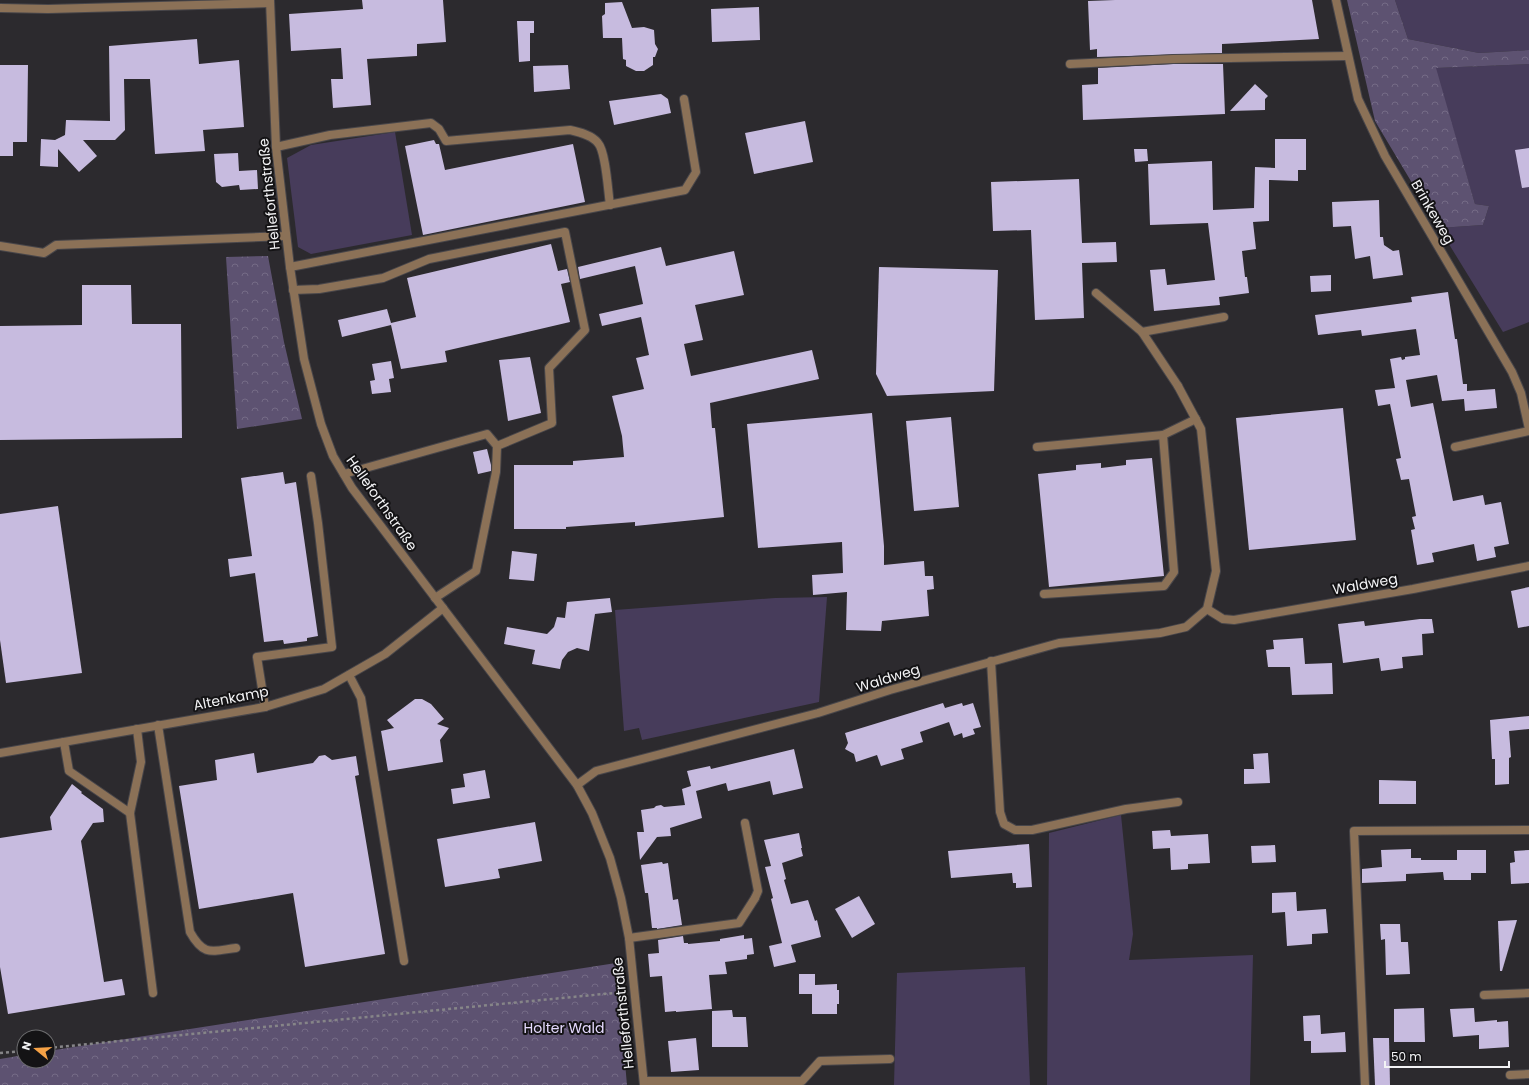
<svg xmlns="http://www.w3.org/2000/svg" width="1529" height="1085" viewBox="0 0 1529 1085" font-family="Poppins,sans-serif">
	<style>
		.green { fill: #473c5b }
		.forest { fill: url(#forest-crowns) }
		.building { fill: #c7bbdf }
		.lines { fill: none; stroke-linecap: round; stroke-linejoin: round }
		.service-casing { stroke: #48464a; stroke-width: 10 }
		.minor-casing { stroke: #48464a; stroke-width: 10 }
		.path { stroke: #868588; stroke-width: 2.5; stroke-dasharray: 3 3; stroke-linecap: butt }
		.service { stroke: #8b7157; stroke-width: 8 }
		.minor { stroke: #8b7157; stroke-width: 8 }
		.labels { text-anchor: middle; stroke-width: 4; stroke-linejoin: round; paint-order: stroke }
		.street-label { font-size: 14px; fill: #f3f3f5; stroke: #141315 }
		.park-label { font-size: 14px; fill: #e6dbff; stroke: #141315 }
	</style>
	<defs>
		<pattern id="forest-crowns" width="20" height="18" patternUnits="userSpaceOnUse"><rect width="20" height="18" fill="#5d5271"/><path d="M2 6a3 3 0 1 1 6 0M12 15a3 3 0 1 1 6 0" fill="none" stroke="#756b86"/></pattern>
	</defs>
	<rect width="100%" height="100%" fill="#2c2a2e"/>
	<g class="green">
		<polygon points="1395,0 1529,0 1529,50 1479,53 1408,39"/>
		<polygon points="1529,64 1529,322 1503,332 1439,228 1483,225 1489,206 1475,204 1435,68"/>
		<polygon points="395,132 412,235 311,254 298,247 287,158 311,145"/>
		<polygon points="827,597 819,702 642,740 639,728 624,731 615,610 775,598"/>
		<polygon points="1121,815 1133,934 1129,960 1253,955 1250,1085 1047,1085 1049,833"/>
		<polygon points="1025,967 1030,1085 894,1085 897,973"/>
	</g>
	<g class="forest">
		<polygon points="1347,0 1395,0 1408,39 1479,53 1529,50 1529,64 1436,68 1475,204 1489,206 1483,225 1439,228 1375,121"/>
		<polygon points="268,256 284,342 302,419 237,429 226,257"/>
		<polygon points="616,963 627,1085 0,1085 0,1059 24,1055 24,1061 48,1061 48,1051"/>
	</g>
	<g class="building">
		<polygon points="362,0 443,0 446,42 417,44 417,56 367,59 371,105 333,108 331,79 343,79 341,48 291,51 289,14 363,9"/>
		<polygon points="1115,0 1312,0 1319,39 1222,44 1222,53 1097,57 1097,49 1090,50 1088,1"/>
		<polygon points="622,2 632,28 644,27 654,30 655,44 658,49 655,57 653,57 653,65 644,71 636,71 626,66 626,60 623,59 622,38 603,38 602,16 605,14 605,3"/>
		<polygon points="759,7 760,40 712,42 711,9"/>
		<polygon points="517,21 534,21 534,33 530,33 530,61 519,62"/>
		<polygon points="197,39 199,64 239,60 244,127 203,130 205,151 155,154 150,79 124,79 125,130 115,140 83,140 97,156 79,172 58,149 58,167 40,166 41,139 55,140 65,135 66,120 110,121 109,46"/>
		<polygon points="1173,64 1223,64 1225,114 1083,120 1082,85 1098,84 1098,68"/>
		<polygon points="0,65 28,65 27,142 13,142 13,156 0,156"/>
		<polygon points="568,65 570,89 534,92 533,66"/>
		<polygon points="1255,84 1268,96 1265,99 1265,110 1230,111"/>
		<polygon points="661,94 668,99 671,113 614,125 609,101"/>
		<polygon points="805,121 813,162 754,174 745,133"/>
		<polygon points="1275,139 1306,139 1306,170 1298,170 1298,181 1269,180 1269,221 1253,222 1256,249 1242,251 1245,277 1247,277 1249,293 1219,297 1220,305 1154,311 1150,270 1165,269 1167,285 1215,280 1208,223 1150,225 1148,164 1212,161 1213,210 1254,208 1255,167 1275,168"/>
		<polygon points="434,140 436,144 439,144 445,170 573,144 585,202 423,235 405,146"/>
		<polygon points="1529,148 1529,187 1522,188 1515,150"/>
		<polygon points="1134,149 1147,149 1148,161 1135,162"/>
		<polygon points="238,153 239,171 257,170 258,189 240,190 239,185 222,187 216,182 214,154"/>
		<polygon points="1079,179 1082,243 1116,242 1117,262 1082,263 1084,318 1035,320 1031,230 993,231 991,182"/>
		<polygon points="1379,200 1380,237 1383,237 1384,245 1393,251 1399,250 1403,275 1373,279 1370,256 1355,259 1351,226 1333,227 1332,202"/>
		<polygon points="551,244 558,271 567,269 570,282 561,284 570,322 445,351 447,362 401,369 391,325 342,337 338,320 387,309 391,323 416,317 407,278"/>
		<polygon points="661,247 666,266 734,251 744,295 695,305 703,340 684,344 691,376 812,350 819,379 710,403 712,428 715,428 724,517 635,526 635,522 566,527 566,529 514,529 514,465 573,465 573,461 624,457 622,436 612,396 644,389 636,358 649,355 641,317 602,326 599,314 643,304 635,266 580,279 578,267"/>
		<polygon points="879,267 998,270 994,391 887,396 876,374"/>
		<polygon points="1331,275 1331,291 1311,292 1310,276"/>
		<polygon points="82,285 131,285 132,324 181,324 182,438 0,440 0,326 82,325"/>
		<polygon points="1448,292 1455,339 1457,339 1463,384 1467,384 1467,391 1495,389 1497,408 1465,411 1464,399 1442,401 1437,375 1406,380 1411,407 1433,403 1453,501 1483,495 1485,505 1501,502 1509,544 1494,547 1496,557 1477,561 1474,544 1432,553 1434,562 1417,565 1411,530 1415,529 1412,517 1416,516 1409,479 1401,480 1396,459 1401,458 1390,404 1378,406 1375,390 1395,388 1390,359 1401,357 1402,360 1405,359 1405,357 1420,355 1416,329 1362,336 1361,330 1318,335 1315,315 1412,302 1411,297"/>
		<polygon points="530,357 541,413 508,421 499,360"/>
		<polygon points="391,361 394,378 389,379 391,392 372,394 370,381 375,380 372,364"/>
		<polygon points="1343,408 1356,540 1249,550 1236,418"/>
		<polygon points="872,413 884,546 884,565 924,561 925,576 933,576 934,589 927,590 929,616 882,621 881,631 846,630 847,592 813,595 812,575 843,573 842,542 758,548 747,424"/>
		<polygon points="951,417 959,507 914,511 906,421"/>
		<polygon points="487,449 491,465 491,471 478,474 473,452"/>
		<polygon points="1152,458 1164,576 1049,587 1038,474 1076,470 1076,465 1101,463 1101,468 1126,465 1126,460"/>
		<polygon points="283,472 285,484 296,482 318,636 307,638 307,641 284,644 283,640 264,642 255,573 230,577 228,559 252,556 241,478"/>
		<polygon points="58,506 82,673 6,683 0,640 0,514"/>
		<polygon points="512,551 537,554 534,581 509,579"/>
		<polygon points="1529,587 1529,626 1518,628 1511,591"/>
		<polygon points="610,598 612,612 595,614 589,651 577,648 568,652 562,660 560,669 532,664 535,650 504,644 507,627 547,634 554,627 557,617 565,618 567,602"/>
		<polygon points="1420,619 1432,619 1434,633 1422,634 1423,655 1402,657 1403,668 1381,671 1379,658 1343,663 1338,624 1364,621 1365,626"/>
		<polygon points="1303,638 1305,664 1332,663 1333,694 1292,695 1290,667 1268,667 1266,650 1274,649 1273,640"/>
		<polygon points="415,699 422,699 431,704 444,719 437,724 449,728 440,740 443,762 388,771 381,731 394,728 387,720"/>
		<polygon points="943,703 945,708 962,703 963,706 973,703 981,727 973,729 975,734 963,738 962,733 954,736 949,722 920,732 923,742 901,749 904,759 881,766 877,755 856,762 854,754 845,749 848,743 845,733"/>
		<polygon points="1529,716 1529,729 1509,731 1511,757 1509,758 1509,784 1495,785 1495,759 1492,759 1490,720"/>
		<polygon points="794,749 803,788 773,795 770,781 728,791 726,783 696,791 702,818 670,828 671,836 657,837 640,860 637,832 644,832 641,810 654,808 656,806 661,805 664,807 685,805 682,789 691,786 687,771 710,766 711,769"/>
		<polygon points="254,753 257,773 313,763 319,756 325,755 332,760 356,756 359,775 355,776 385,954 305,967 293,893 199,909 179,786 217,780 215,760"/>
		<polygon points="1268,753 1270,783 1244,784 1244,769 1254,769 1253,754"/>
		<polygon points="485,770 490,798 453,804 451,789 465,787 463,774"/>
		<polygon points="1379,780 1416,781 1416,804 1379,804"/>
		<polygon points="72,784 82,792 81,793 103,809 104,822 93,823 81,841 104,982 122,979 125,995 8,1014 0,967 0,838 52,830 50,817"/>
		<polygon points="535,822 542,861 498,869 500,878 445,887 437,839"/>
		<polygon points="1170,830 1171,836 1208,834 1210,863 1188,864 1188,869 1171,870 1170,848 1153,849 1152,831"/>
		<polygon points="799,833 802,848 801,848 803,856 782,863 786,879 784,880 791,904 808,900 815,921 817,920 821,937 791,945 796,962 774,967 769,946 782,943 771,899 773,898 765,867 771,866 764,840"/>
		<polygon points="1029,844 1032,887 1016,888 1016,883 1013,883 1012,873 951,878 948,851"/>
		<polygon points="1275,845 1276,862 1252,863 1251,846"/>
		<polygon points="1411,849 1411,858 1421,858 1421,860 1457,860 1457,850 1486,850 1486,873 1471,873 1471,880 1444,880 1443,872 1406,874 1406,881 1362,883 1362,869 1382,867 1381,850"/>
		<polygon points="1529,850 1529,883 1511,884 1510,863 1515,862 1514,851"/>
		<polygon points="662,862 663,864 668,863 673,900 678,899 682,925 657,929 657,928 652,928 648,893 645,893 641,865"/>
		<polygon points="1296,892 1297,911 1326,909 1328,933 1312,934 1312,944 1287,946 1285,912 1272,913 1272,893"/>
		<polygon points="859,896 875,924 852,938 835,909"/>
		<polygon points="1517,920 1502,971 1500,971 1498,921"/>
		<polygon points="1380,924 1400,924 1401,942 1408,942 1410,974 1386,975 1385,939 1381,940"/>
		<polygon points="744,935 744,939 752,938 754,954 747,955 747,959 725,962 727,974 709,975 712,1009 676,1012 676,1011 665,1012 662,976 650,977 648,954 659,953 658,940 683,936 684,943 688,943 688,944 720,941 720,939"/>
		<polygon points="799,974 815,974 815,985 837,984 837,990 839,990 839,1004 837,1004 837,1014 812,1014 812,994 799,994"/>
		<polygon points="1424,1008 1425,1042 1394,1042 1394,1009"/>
		<polygon points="1474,1008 1475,1022 1497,1020 1497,1022 1508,1021 1509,1047 1479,1049 1479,1035 1453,1037 1450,1009"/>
		<polygon points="732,1010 733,1017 746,1017 748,1047 712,1047 712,1011"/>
		<polygon points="1320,1015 1321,1034 1345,1032 1346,1052 1311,1053 1311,1041 1304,1041 1303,1016"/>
		<polygon points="696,1038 699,1070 671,1072 668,1041"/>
		<polygon points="1373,1038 1389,1038 1390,1085 1375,1085"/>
	</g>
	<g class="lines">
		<g class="service-casing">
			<g id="service">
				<polyline points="1070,64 1173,59 1348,56"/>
				<path d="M276,147L330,135L431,123L439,129L446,141L570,130C579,132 592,135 598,143C606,152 608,192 610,205"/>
				<polyline points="0,246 44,253 56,245 286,236"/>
				<polyline points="290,267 685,190 696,172 684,99"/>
				<polyline points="293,290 319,289 383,278 429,259 565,232 585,330 549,368 552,423 497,446"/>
				<polyline points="1096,293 1142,332 1178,386"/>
				<polyline points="1142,332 1224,317"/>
				<polyline points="1037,447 1163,435 1196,419"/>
				<polyline points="1455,447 1529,431"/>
				<polyline points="344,474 487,434 497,446 496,472 476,571 435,598"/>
				<polyline points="1044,594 1164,586 1174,572 1163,435"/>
				<polyline points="991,661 1000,812 1004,824 1015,830 1032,830 1126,809 1178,802"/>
				<polyline points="349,675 361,698 404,961"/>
				<polyline points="265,707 257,657 332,647 318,523 311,476"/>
				<path d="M158,725L190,932C204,957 212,951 236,948"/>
				<polyline points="137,729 141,762 130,813 153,993"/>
				<polyline points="64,742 69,771 130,813"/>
				<polyline points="745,823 758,891 755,898"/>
				<polyline points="1484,995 1529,993"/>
				<polyline points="1510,1075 1529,1074"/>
				<polyline points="644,1081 802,1081 820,1061 890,1059"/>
				<polyline points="1365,1085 1354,831 1529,830"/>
			</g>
		</g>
		<g class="minor-casing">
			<g id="minor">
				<polyline points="270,0 276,147 290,267 304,359 321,424 333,456 352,488 577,785 592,813 610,858 621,898 629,938 644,1085"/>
				<polyline points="1336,0 1358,99 1385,156 1512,372 1521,393 1529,429"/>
				<polyline points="0,8 48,9 270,3"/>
				<polyline points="1207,609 1223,619 1234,620 1413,589 1529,566"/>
				<polyline points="0,753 265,707 324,689 385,654 443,608"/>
				<polyline points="577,785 596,771 818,713 890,690 1059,643 1160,633 1186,627 1207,609 1216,571 1201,429 1178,386"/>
				<polyline points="629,938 739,923 755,898"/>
			</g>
		</g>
		<g class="path">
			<polyline points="48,1048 624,992"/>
			<polyline points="0,1053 24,1051"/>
		</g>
		<use href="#service" class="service"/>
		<use href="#minor" class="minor"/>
	</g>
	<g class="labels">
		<g class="street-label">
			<text transform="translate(269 194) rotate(-96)" y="5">Helleforthstraße</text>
			<text transform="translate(1433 212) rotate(60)" y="5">Brinkeweg</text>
			<text transform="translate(382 503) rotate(55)" y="5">Helleforthstraße</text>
			<text transform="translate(1365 584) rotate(-10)" y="5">Waldweg</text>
			<text transform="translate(888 678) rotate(-17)" y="5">Waldweg</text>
			<text transform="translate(231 698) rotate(-11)" y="5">Altenkamp</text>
			<text transform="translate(623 1013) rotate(-96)" y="5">Helleforthstraße</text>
		</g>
		<g class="park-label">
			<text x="564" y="1033">Holter Wald</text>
		</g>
	</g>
	<g transform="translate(36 1049) rotate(288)"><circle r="19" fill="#141315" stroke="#6d6d6f"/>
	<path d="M0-3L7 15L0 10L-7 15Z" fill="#f6a246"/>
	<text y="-6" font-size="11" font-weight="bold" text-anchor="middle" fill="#f3f3f5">N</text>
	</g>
	<path d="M1385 1061v6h124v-6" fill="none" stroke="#f3f3f5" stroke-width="2"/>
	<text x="1391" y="1061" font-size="12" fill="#f3f3f5" stroke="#141315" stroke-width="3" paint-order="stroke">50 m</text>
</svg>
